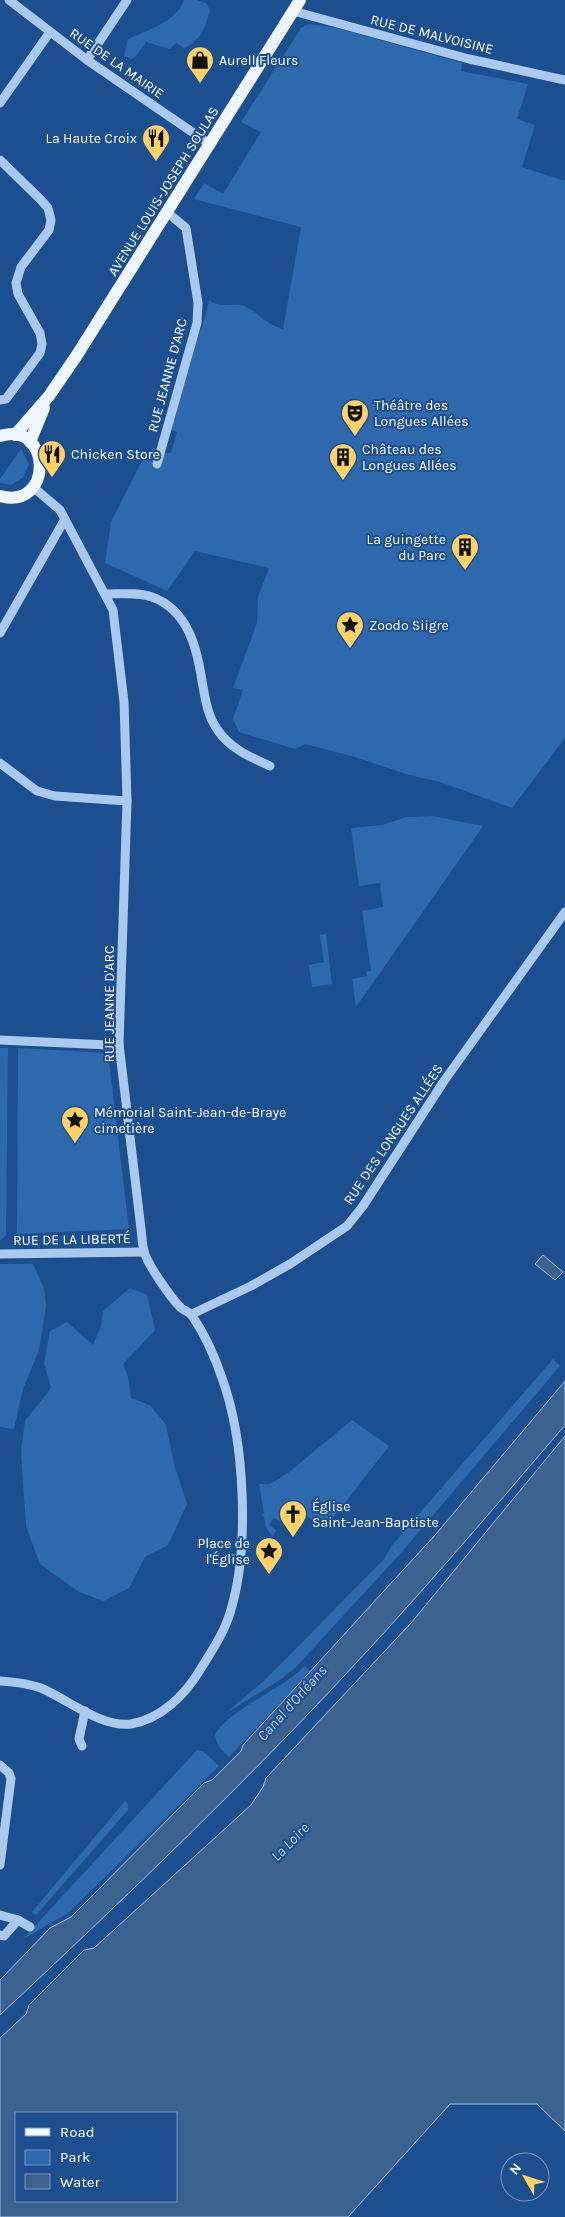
<svg xmlns="http://www.w3.org/2000/svg" width="565" height="2217" viewBox="0 0 565 2217" font-family="Karla,sans-serif">
	<style>
		.green { fill: #2e69ad }
		.water { fill: #3c6290; stroke: #9cc4f0; fill-rule: evenodd }
		.lines { fill: none; stroke-linecap: round; stroke-linejoin: round }
		.minor { stroke: #a9c9ee; stroke-width: 9 }
		.major { stroke: #f0f6ff; stroke-width: 12 }
		.labels { text-anchor: middle; stroke-width: 4; stroke-linejoin: round; paint-order: stroke }
		.street-label { font-size: 14px; fill: #fff; stroke: #1b4f8f }
		.poi-label { font-size: 14px; fill: #fff; stroke: #1b4f8f; text-anchor: start }
		.water-label { font-size: 15px; font-style: italic; fill: #b5d3f5; stroke: #1b4f8f }
	</style>
	<rect width="100%" height="100%" fill="#1b4f8f"/>
	<g class="green">
		<path d="M184,0H197L206,3L210,10C205,27 202,40 184,48L176,43L170,49L146,42L137,55L132,59L124,56L128,39C148,30 176,22 184,0Z"/>
		<path d="M309,24L337,28L462,63L461,71L528,84L517,119L535,125L522,167L565,181V738L512,808L440,782L406,774L355,757L305,744L295,749L239,732L233,719L243,690L233,688L257,623L258,597L269,568L195,551L167,591L105,563L111,522L146,453H171L177,432L164,426L203,324L209,300C220,309 232,302 244,306C258,311 263,324 283,329L301,227L194,199L204,183L223,194L261,132L241,122L301,28Z"/>
		<polygon points="21,449 29,464 23,478 11,485 0,483 0,479"/>
		<polygon points="433,816 483,826 356,1007 352,979 367,976 366,972 371,971 362,911 383,907 380,883 359,886 351,828 382,825 407,817"/>
		<polygon points="326,934 332,984 312,987 309,965 324,962 320,935"/>
		<polygon points="0,1048 8,1048 6,1235 0,1241"/>
		<polygon points="18,1048 108,1053 129,1229 17,1234"/>
		<polygon points="0,1264 33,1264 44,1288 46,1306 39,1350 23,1389 14,1429 0,1427"/>
		<polygon points="130,1288 147,1295 155,1330 123,1364 128,1377 131,1398 150,1405 166,1425 174,1464 187,1504 168,1545 145,1557 129,1588 104,1601 79,1592 40,1564 26,1526 21,1451 25,1421 51,1388 44,1363 50,1331 67,1322 93,1345 101,1326 103,1311"/>
		<polygon points="553,1359 560,1366 400,1554 296,1667 277,1682 226,1713 265,1680 384,1559 393,1544"/>
		<polygon points="352,1420 389,1446 326,1527 300,1512 295,1519 285,1513 282,1522 274,1518 269,1525 276,1530 273,1537 266,1528 264,1517 261,1515 264,1513 259,1484 270,1484 288,1473"/>
		<path d="M305,1666L310,1671L229,1757C221,1750 216,1744 215,1734C234,1707 279,1691 305,1666Z"/>
		<polygon points="197,1750 203,1751 219,1766 68,1913 23,1939"/>
		<polygon points="125,1801 128,1804 128,1810 36,1915 32,1912"/>
	</g>
	<g class="water">
		<polygon points="543,1255 563,1272 555,1280 535,1264"/>
		<path d="M565,1381V1425C501,1500 437,1575 370,1648C253,1776 127,1896 0,2015V1980L50,1928L71,1917L204,1783L212,1780L241,1751L243,1745L436,1534Z"/>
		<path d="M565,1436V2131L537,2104H450L348,2217H0V2038L26,2014L29,2005L84,1950L94,1948L251,1805L263,1787L266,1778L411,1623ZM16,2113H176V2201H16Z"/>
	</g>
	<g class="lines">
		<g class="minor">
			<polyline points="9,0 87,60 211,145"/>
			<polyline points="293,11 469,59 565,80"/>
			<polyline points="87,60 127,0"/>
			<polyline points="0,103 50,32"/>
			<polyline points="0,160 40,199 48,208 51,220 49,230 21,267 16,283 18,294 40,333 42,344 40,353 6,399 0,400"/>
			<polyline points="157,464 197,323 198,303 186,228 168,213"/>
			<path d="M106,594C120,594 139,592 152,597C188,610 197,648 202,681C205,697 207,715 217,729C229,748 250,757 270,766"/>
			<polyline points="0,633 65,519"/>
			<polyline points="0,763 37,791 55,796 127,801"/>
			<polyline points="0,1040 109,1045 119,1044"/>
			<polyline points="0,1254 144,1252"/>
			<polyline points="192,1314 251,1286 290,1264 347,1226 363,1206 444,1081 565,912"/>
			<path d="M0,1681C14,1682 27,1683 41,1688C67,1699 102,1728 131,1724C161,1719 185,1695 200,1670C211,1652 224,1633 230,1613C250,1549 245,1441 222,1378C215,1357 205,1335 193,1317C190,1312 185,1311 181,1308C171,1298 147,1264 144,1251C142,1244 142,1236 141,1229L119,1044L127,801L124,702L113,610L60,510L33,487"/>
			<polyline points="82,1746 79,1739 85,1711"/>
			<polyline points="0,1765 9,1773 11,1779 0,1865"/>
			<polyline points="0,1915 18,1920 30,1927"/>
			<polyline points="0,1935 4,1936 18,1920"/>
		</g>
		<g class="major">
			<polyline points="15,435 49,396 77,355 300,0"/>
			<path d="M0,436C52,420 54,511 0,496"/>
			<polyline points="30,442 44,408"/>
		</g>
	</g>
	<defs>
		<g id="shop-pin" transform="scale(1.4375)"><path d="M0 17L-7.5 6A9.5 9.5 0 1 1 7.5 6Z" fill="#ffd166" stroke="#1b4f8f"/><path d="M-5-2.5h2.3a2.7 3.5 0 0 1 5.4 0H5L5.5 6h-11ZM-1.5-2.5h3a1.5 2.3 0 0 0-3 0Z" fill="#111"/></g>
		<g id="restaurant-pin" transform="scale(1.4375)"><path d="M0 17L-7.5 6A9.5 9.5 0 1 1 7.5 6Z" fill="#ffd166" stroke="#1b4f8f"/><path d="M-5-6h1v4h1v-4h1v4h1v-4h1v5L-1.5 .5V6h-2V.5L-5-1ZM5-6V6H3V1.5H1.5Q1.5-4 5-6Z" fill="#111"/></g>
		<g id="theatre-pin" transform="scale(1.4375)"><path d="M0 17L-7.5 6A9.5 9.5 0 1 1 7.5 6Z" fill="#ffd166" stroke="#1b4f8f"/><path d="M-5-5.5Q0-4 5-5.5V0Q5 5 0 6Q-5 5-5 0ZM-3.3-2.5H-1v1.5H-3.3ZM1-2.5H3.3v1.5H1ZM-2.8 1Q0 5.5 2.8 1Z" fill="#111"/></g>
		<g id="building-pin" transform="scale(1.4375)"><path d="M0 17L-7.5 6A9.5 9.5 0 1 1 7.5 6Z" fill="#ffd166" stroke="#1b4f8f"/><path d="M-4-6H4V6H1V3H-1V6H-4ZM-2.5-4.3h1.7v1.8h-1.7ZM.8-4.3h1.7v1.8H.8ZM-2.5-1h1.7V.8h-1.7ZM.8-1h1.7V.8H.8Z" fill="#111"/></g>
		<g id="sight-pin" transform="scale(1.4375)"><path d="M0 17L-7.5 6A9.5 9.5 0 1 1 7.5 6Z" fill="#ffd166" stroke="#1b4f8f"/><path d="M0-6L1.8-2.2L6-1.7L2.9 1.2L3.7 5.4L0 3.3L-3.7 5.4L-2.9 1.2L-6-1.7L-1.8-2.2Z" fill="#111"/></g>
		<g id="church-pin" transform="scale(1.4375)"><path d="M0 17L-7.5 6A9.5 9.5 0 1 1 7.5 6Z" fill="#ffd166" stroke="#1b4f8f"/><path d="M-1.2-6h2.4v3.5h3.3v2.4h-3.3V6h-2.4V-.1h-3.3v-2.4h3.3Z" fill="#111"/></g>
	</defs>
	<g fill-rule="evenodd">
		<use href="#shop-pin" x="200" y="60"/>
		<use href="#restaurant-pin" x="156" y="138"/>
		<use href="#theatre-pin" x="355" y="413"/>
		<use href="#restaurant-pin" x="52" y="454"/>
		<use href="#building-pin" x="343" y="457"/>
		<use href="#building-pin" x="465" y="547"/>
		<use href="#sight-pin" x="350" y="625"/>
		<use href="#sight-pin" x="75" y="1120"/>
		<use href="#church-pin" x="293" y="1514"/>
		<use href="#sight-pin" x="269" y="1551"/>
	</g>
	<g class="labels">
		<g class="street-label">
			<text transform="translate(432 34) rotate(14)" y="5">RUE DE MALVOISINE</text>
			<text transform="translate(117 63) rotate(35)" y="5">RUE DE LA MAIRIE</text>
			<text transform="translate(163 191) rotate(-58)" y="5">AVENUE LOUIS-JOSEPH SOULAS</text>
			<text transform="translate(167 375) rotate(-75)" y="5">RUE JEANNE D'ARC</text>
			<text transform="translate(109 1004) rotate(-90)" y="5">RUE JEANNE D'ARC</text>
			<text transform="translate(393 1134) rotate(-56)" y="5">RUE DES LONGUES ALLÉES</text>
			<text transform="translate(72 1239) rotate(-1)" y="5">RUE DE LA LIBERTÉ</text>
		</g>
		<g class="poi-label">
			<text x="219" y="65">Aurell Fleurs</text>
			<text x="137" y="143" text-anchor="end">La Haute Croix</text>
			<text x="374" y="410">Théâtre des<tspan x="374" dy="16">Longues Allées</tspan></text>
			<text x="362" y="454">Château des<tspan x="362" dy="16">Longues Allées</tspan></text>
			<text x="71" y="459">Chicken Store</text>
			<text x="446" y="544" text-anchor="end">La guingette<tspan x="446" dy="16">du Parc</tspan></text>
			<text x="369" y="630">Zoodo Siigre</text>
			<text x="94" y="1117">Mémorial Saint-Jean-de-Braye<tspan x="94" dy="16">cimetière</tspan></text>
			<text x="312" y="1511">Église<tspan x="312" dy="16">Saint-Jean-Baptiste</tspan></text>
			<text x="250" y="1548" text-anchor="end">Place de<tspan x="250" dy="16">l'Église</tspan></text>
		</g>
		<g class="water-label">
			<text transform="translate(292 1703) rotate(-48)" y="5">Canal d'Orléans</text>
			<text transform="translate(290 1842) rotate(-45)" y="5">La Loire</text>
		</g>
	</g>
	<rect x="15" y="2112" width="162" height="90" fill="#1b4f8f" stroke="#7695bc"/>
	<rect x="25" y="2128" width="25" height="8" fill="#f0f6ff" stroke="#7695bc"/>
	<text x="60" y="2137" font-size="15" fill="#ffffff">Road</text>
	<rect x="25" y="2150" width="25" height="15" fill="#2e69ad" stroke="#7695bc"/>
	<text x="60" y="2162" font-size="15" fill="#ffffff">Park</text>
	<rect x="25" y="2174" width="25" height="15" fill="#3c6290" stroke="#7695bc"/>
	<text x="60" y="2187" font-size="15" fill="#ffffff">Water</text>
	<g transform="translate(525 2177) rotate(309)"><circle r="24" fill="#1b4f8f" stroke="#7695bc"/>
	<path d="M0-4L9 19L0 12L-9 19Z" fill="#ffd166"/>
	<text y="-8" font-size="14" font-weight="bold" text-anchor="middle" fill="#ffffff">N</text>
	</g>
</svg>
